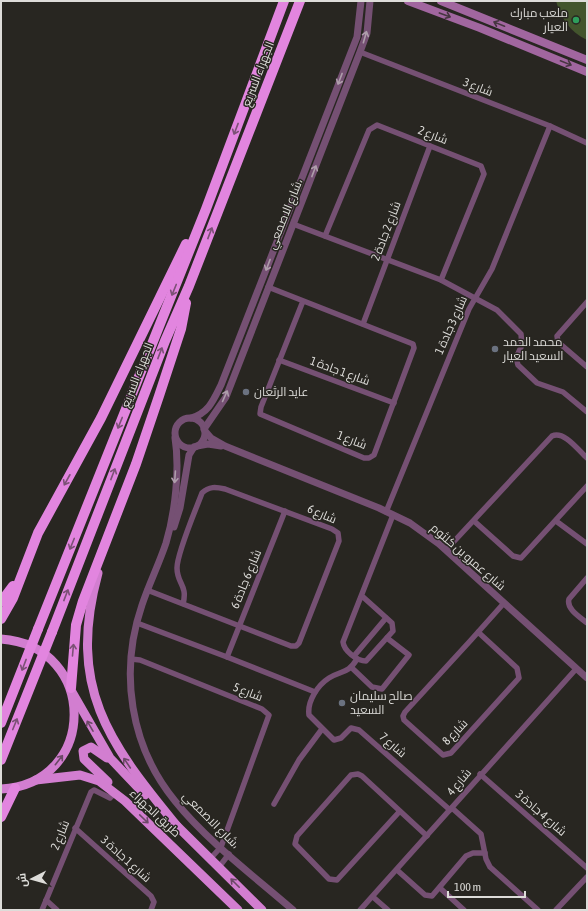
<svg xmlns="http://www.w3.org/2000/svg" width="588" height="911" viewBox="0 0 588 911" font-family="'Asap Condensed',Cairo,sans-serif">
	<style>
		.green { fill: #43552d }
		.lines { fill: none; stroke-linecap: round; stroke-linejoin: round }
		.minor { stroke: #755073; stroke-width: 5.5 }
		.tertiary { stroke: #755073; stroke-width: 7 }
		.secondary { stroke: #a1669f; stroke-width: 8 }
		.trunk { stroke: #d27ed0; stroke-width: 9 }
		.motorway { stroke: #e285df; stroke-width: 10 }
		.motorway-bridge { stroke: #e285df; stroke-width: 10 }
		.oneway { stroke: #463640 }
		.oneway2 { stroke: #ae9dab }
		.oneway3 { stroke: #7c5176 }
		.oneway4 { stroke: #6c4967 }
		.leisure-dot { fill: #2e9e5b; stroke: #282621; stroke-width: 1.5 }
		.worship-dot { fill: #6b7280; stroke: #282621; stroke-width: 1.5 }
		.labels { text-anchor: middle; stroke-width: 3; stroke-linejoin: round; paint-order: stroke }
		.poi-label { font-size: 12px; fill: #dddcd9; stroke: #282621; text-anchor: start }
		.street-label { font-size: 12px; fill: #dddcd9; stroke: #282621 }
	</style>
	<rect width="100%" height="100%" fill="#282621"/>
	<path class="green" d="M556,1H587V40C570,32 561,18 556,1Z"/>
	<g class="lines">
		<g class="minor">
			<polyline points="360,52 550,126 587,143"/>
			<polyline points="293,224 441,280 497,310 521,334 522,345 516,358 518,365 537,383 563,392 587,412"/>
			<polyline points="325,236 369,130 377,125 481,166 484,174 441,280"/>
			<polyline points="268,287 413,344 414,348 374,455 369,458 364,458 260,414 261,407 303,301"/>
			<polyline points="587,302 557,336 558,342 587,367"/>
			<polyline points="363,324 430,146"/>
			<polyline points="279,360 394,403"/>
			<polyline points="386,512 469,309 492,269 550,126"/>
			<polyline points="474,521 513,556 521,558 587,486"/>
			<polyline points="556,521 587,544"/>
			<path d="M446,550L552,436C564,430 579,451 587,458"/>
			<path d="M587,578L569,599C566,609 580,617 587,623"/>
			<path d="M147,590L291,646H296L299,643L339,541L338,533L332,529L225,489C216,487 209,486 202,493C196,509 177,553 177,568C177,584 188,585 183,604"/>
			<path d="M362,596L392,623L393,631L366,661C357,661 344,651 343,642L393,515"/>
			<polyline points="137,623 227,657 315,692"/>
			<polyline points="478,632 517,668 519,678 451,753 443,755 404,720 403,716 405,712 471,640 504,603"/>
			<polyline points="354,656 386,618"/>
			<polyline points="227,657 285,511"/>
			<polyline points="131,659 140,660 262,709 269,715 221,847 210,859"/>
			<path d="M357,659C348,674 342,670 329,678C318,685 307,701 309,715L334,740L341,738L351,728L359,730L450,810"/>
			<polyline points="352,668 372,687 382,689 409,655 387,638"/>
			<polyline points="480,774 587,868"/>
			<polyline points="274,804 299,760 322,729"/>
			<polyline points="452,808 481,834 486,859 490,867 538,910"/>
			<polyline points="400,811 337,880 329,879 295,844 297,836 351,775 358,774 362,776 427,836"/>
			<polyline points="75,828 151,896 154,902 151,910"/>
			<polyline points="219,867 229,854"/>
			<polyline points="397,870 425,895 432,896 466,856 473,853 485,853"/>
			<polyline points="440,888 464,910"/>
			<polyline points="373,897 388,910"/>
			<polyline points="46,900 57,910"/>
			<polyline points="42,910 91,792 94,790 110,798 115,793"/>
			<polyline points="360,910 576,669"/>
			<polyline points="556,910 587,877"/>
		</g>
		<g class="tertiary">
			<circle cx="190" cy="433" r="15"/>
			<path d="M191,418C209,413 214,399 221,385L357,37L361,1"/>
			<polyline points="204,429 226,397 360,52 367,33 370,1"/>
			<polyline points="205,431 211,438 225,446 379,508 410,523 439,544 587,678"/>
			<path d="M175,438C180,469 175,513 166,543C159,564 149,584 142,605C119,672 130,746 175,801C206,840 255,877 293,910"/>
			<polyline points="197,446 208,444 221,446"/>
			<polyline points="174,527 180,508 189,455 194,447"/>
		</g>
		<g class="secondary">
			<polyline points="408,1 480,28 587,72"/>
			<polyline points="441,1 587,60"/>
		</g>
		<g class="trunk">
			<path d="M98,573C67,687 108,742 177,826"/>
			<path d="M1,639C99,646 98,784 1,789"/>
			<polyline points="72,692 110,758 145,795"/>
			<polyline points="107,758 91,747 83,751 84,759 108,782"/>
			<polyline points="36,780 80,775 99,781 125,801 238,910"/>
			<polyline points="174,823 262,910"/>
		</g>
		<g class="motorway">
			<polyline points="1,602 13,586"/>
			<polyline points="1,619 13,598 38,533 101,418 186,244"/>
			<polyline points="38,629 206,209 284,1"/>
			<polyline points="52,632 165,341 189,286 300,1"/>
			<polyline points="71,688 76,625 83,601 136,464 159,396 181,329 186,303"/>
			<polyline points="1,817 15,788"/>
		</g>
		<g class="motorway-bridge">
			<polyline points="1,723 38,629"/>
			<polyline points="1,760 52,632"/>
		</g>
	</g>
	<defs><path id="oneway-shaft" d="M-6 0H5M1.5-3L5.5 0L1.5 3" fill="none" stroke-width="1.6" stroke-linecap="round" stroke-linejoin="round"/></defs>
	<g class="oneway">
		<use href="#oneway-shaft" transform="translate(445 15) rotate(20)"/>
		<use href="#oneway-shaft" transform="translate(499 24) rotate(-158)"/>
		<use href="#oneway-shaft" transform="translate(566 63) rotate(22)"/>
	</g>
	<g class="oneway2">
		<use href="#oneway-shaft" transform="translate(365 37) rotate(-74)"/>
		<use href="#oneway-shaft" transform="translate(340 79) rotate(111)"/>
		<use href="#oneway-shaft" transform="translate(314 171) rotate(-69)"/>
		<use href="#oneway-shaft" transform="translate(268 265) rotate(111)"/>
		<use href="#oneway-shaft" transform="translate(225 396) rotate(-66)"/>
		<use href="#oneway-shaft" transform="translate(175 477) rotate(94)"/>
	</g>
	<g class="oneway3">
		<use href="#oneway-shaft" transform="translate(236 129) rotate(111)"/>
		<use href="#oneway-shaft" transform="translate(210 233) rotate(-69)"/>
		<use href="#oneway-shaft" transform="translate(174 290) rotate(112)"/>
		<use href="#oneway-shaft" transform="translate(160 353) rotate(-69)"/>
		<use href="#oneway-shaft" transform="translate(120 423) rotate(112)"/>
		<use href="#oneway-shaft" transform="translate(113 474) rotate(-69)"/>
		<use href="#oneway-shaft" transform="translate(67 480) rotate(119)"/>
		<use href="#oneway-shaft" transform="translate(72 544) rotate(112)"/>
		<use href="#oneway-shaft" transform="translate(66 595) rotate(-69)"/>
		<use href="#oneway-shaft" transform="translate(73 650) rotate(-85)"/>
		<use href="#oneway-shaft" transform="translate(24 665) rotate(111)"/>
		<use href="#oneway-shaft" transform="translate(15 724) rotate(-68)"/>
	</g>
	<g class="oneway4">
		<use href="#oneway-shaft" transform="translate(90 726) rotate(-120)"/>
		<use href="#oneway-shaft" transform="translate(59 760) rotate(-52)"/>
		<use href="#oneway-shaft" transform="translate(127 763) rotate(-124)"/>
		<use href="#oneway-shaft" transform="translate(144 819) rotate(44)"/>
		<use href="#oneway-shaft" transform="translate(235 883) rotate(-135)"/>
	</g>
	<circle class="leisure-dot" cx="576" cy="20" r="4"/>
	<g class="worship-dot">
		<circle cx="495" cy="349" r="4"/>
		<circle cx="246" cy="392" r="4"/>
		<circle cx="342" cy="703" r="4"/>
	</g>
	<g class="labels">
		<g class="poi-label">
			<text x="568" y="17" text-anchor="end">ملعب مبارك<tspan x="568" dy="14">العيار</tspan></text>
			<text x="503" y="346">محمد الحمد<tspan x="503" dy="14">السعيد العيار</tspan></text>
			<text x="254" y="396">عايد الرثعان</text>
			<text x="350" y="700">صالح سليمان<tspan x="350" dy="14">السعيد</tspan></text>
		</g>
		<g class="street-label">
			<text transform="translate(258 74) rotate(-69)" y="4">الجهراء السريع</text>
			<text transform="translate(478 87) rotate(21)" y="4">شارع 3</text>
			<text transform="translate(433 135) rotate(21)" y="4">شارع 2</text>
			<text transform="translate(285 214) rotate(-68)" y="4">شارع الاصمعي،</text>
			<text transform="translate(386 231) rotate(-69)" y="4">شارع 2 جادة 2</text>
			<text transform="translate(451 325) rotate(-66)" y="4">شارع 3 جادة 1</text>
			<text transform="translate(340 371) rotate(20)" y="4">شارع 1 جادة 1</text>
			<text transform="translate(137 375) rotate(-69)" y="4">الجهراء السريع</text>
			<text transform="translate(352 440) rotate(21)" y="4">شارع 1</text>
			<text transform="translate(322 514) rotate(23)" y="4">شارع 6</text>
			<text transform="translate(468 557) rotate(41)" y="4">شارع عمرو بن كلثوم</text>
			<text transform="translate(246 579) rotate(-68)" y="4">شارع 6 جادة 6</text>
			<text transform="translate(248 692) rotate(21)" y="4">شارع 5</text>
			<text transform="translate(455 732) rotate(-46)" y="4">شارع 8</text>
			<text transform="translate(393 745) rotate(41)" y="4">شارع 7</text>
			<text transform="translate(459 782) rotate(-50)" y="4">شارع 4</text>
			<text transform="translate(155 813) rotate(43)" y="4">طريق الجهراء</text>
			<text transform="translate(541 813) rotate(41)" y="4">شارع 4 جادة 3</text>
			<text transform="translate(211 820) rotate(45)" y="4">شارع الاصمعي،</text>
			<text transform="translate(60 835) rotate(-68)" y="4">شارع 2</text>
			<text transform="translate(126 859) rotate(42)" y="4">شارع 1 جادة 3</text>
		</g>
	</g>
	<rect width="588" height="911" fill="none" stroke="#dddcd9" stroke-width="4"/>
	<g transform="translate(32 879) rotate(264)" stroke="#282621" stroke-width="3" paint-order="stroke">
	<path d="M0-3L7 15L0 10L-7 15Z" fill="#dddcd9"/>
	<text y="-6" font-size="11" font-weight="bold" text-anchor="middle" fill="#dddcd9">ش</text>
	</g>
	<path d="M448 891v6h77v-6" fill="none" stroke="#dddcd9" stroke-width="2"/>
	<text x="454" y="891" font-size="12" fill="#dddcd9" stroke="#282621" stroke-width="3" paint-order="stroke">100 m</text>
</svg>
